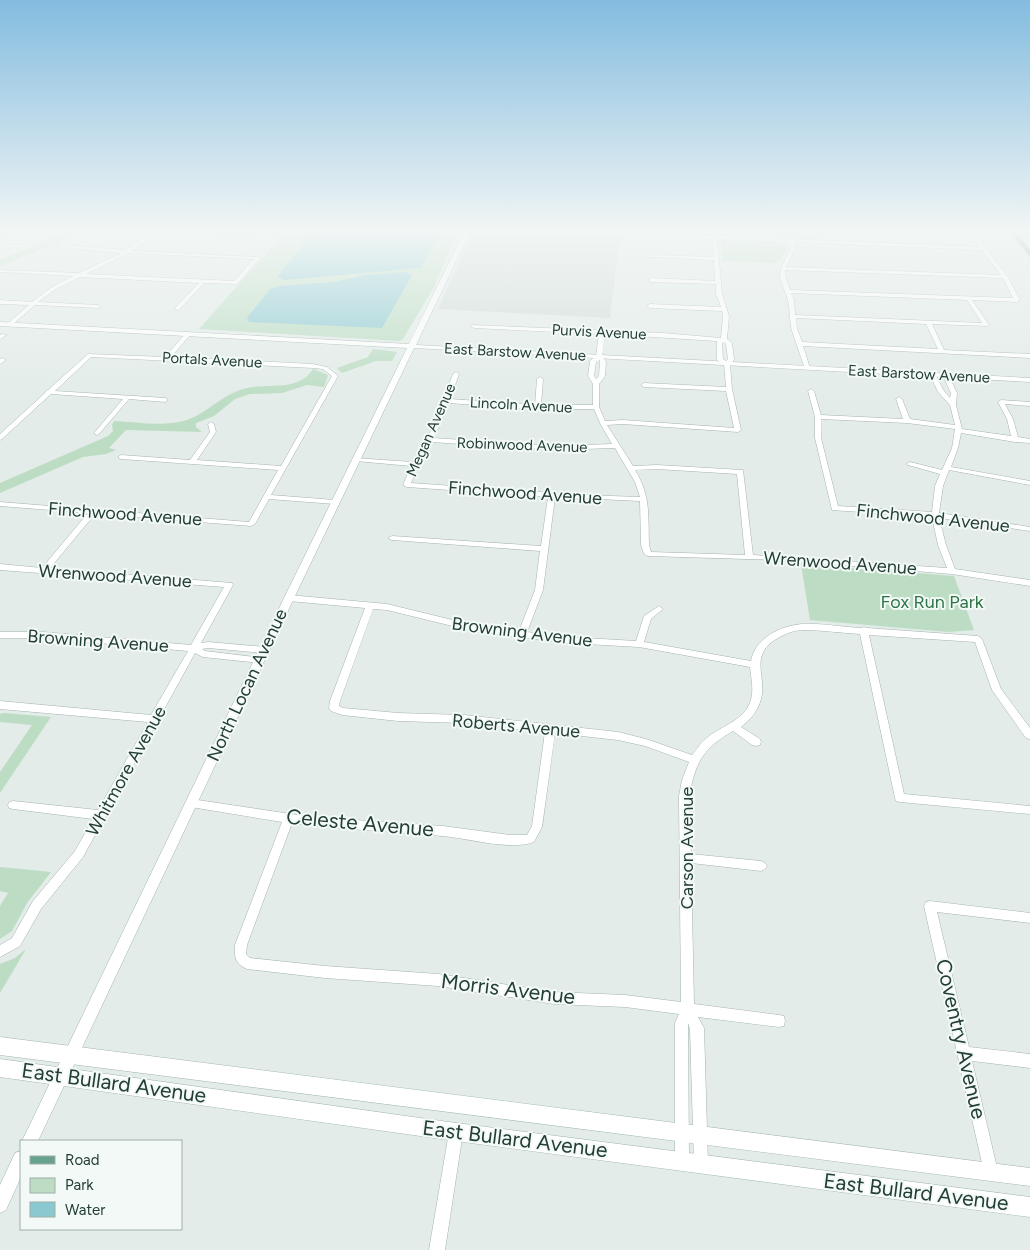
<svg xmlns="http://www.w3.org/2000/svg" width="1030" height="1250" viewBox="0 0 1030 1250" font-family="Figtree,sans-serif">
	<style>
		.built { fill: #d1dcd7 }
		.green { fill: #bcddc3 }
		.water { fill: #8bc9d1 }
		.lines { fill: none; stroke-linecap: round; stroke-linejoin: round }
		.minor-casing { stroke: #a5b4af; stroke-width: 1 }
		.tertiary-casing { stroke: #a5b4af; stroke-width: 1 }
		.secondary-casing { stroke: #a1b8af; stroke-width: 1 }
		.primary-casing { stroke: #c1c9c6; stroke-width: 2 }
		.minor { fill: #fff; fill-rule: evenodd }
		.tertiary { fill: #fff; fill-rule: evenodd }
		.secondary { fill: #fff; fill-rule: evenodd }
		.primary { fill: #67a291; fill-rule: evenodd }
		.labels { text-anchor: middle; stroke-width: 4; stroke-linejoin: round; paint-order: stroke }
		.far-street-label { font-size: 15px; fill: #223e35; stroke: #f3f9f6 }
		.street-label { font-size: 18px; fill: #223e35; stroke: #f3f9f6 }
		.park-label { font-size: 18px; fill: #2d7446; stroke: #f3f9f6 }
		.near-street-label { font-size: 21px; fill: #223e35; stroke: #f3f9f6 }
	</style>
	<rect width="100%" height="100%" fill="#e3ece8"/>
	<polygon class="built" points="474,230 620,235 610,318 438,309"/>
	<g class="green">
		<polygon points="65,230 75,230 58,243 0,266 0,260 53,238"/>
		<polygon points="287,230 458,230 434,287 403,339 399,341 199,329 281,237 278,235"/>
		<polygon points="721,240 784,243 787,244 787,249 777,263 722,261"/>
		<polygon points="373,349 397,352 392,361 376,361 342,373 337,368 368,357"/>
		<path d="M313,369L328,375L324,387L307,385L282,393L250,394L235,399L214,416L196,423V427L202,432L126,430L109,448L116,450L106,454L83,457L0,493V483L108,436L113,431L112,425L114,421C135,422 158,426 179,422C203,418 219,396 243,389C266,382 298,393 313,369Z"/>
		<polygon points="801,564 954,576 974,630 949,632 810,620"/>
		<polygon points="4,713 51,717 0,793 0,772 32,725 0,722 0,714"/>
		<polygon points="0,867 51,872 27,903 12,931 0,939 0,906 8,893 0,891"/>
		<polygon points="26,949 0,993 0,964 15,958"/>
	</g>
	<g class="water">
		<polygon points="315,230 436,230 441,231 420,268 284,280 277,277"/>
		<polygon points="405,272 412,275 382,328 249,322 247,318 270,289 279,286 335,282 365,275"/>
	</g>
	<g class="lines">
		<g class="minor-casing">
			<g id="minor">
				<path d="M155,230H160L148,240L132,251L258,257L260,258L237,284L204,283L179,310L174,309L199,283L80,277L56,289L38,302L98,305L101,307L100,308L35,305L12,325L7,324L29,305L0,304V300L32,302L52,287L73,276L2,272H0V270L79,273L121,253L60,247H58V245L126,250ZM128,253H129L254,259L234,281L86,274Z"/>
				<polygon points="197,230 270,232 272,233 270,234 199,231"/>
				<path d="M538,230H572L712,236V230H716L717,236L980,247L967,230H971L1008,277L1020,300L1017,302L972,300L989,325L988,326L932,324L944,350L1030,354V358L803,346L810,368L805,369L791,328L790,317L788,316L790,315L788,300L780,278L781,268L791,248L790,242L717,239L722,294L729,316L727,339L732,343L734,360L730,364L732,389L741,430L738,432L623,424L607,425L633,466L657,465L743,470L753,555L947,568L938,545L932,517L832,510L815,438V417L808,391L811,389L814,391L821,415L903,419L896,399L899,397L902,399L910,419L955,425L950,405L938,392L930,375L935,374L944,391L950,398L951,393L943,376L946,374L949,376L957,393L956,405L962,429L1011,436L1007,419L998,402L1001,400L1030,402V406L1005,404L1013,419L1018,437L1030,439V443L1015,442L961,433L958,448L951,467L1030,481V485L949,470L943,486L939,513L1030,527V531L939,518L946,545L955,569L1030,580V586L952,574L777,560L648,556L644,554L641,545L640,501L555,497L543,590L527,632L568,637L636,641L644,616L659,606L663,609L651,619L644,642L751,661C755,638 780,626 802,624C820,623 842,627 861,628L864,627L867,628L978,636L982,639L1001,689L1030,728V739L1026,738L992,690L975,642L869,635L904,794L1030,806V814L900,802L896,801L895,798L860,634C842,633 822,630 803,630C794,630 785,634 778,638C748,655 767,675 761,699C758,711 750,720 741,727L760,739L761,742L760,745L756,746L752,745L733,731C702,749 696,762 689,796L691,854L761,861L765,863L767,866L765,869L761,871L691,863L694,1004L779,1015L784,1016L785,1021L784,1026L779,1027L698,1017L704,1028L708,1164L706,1169L701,1171L696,1169L694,1164L690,1029L688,1023L689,1161L687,1166L682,1168L677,1166L675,1161V1023L679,1014L625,1007L554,1004L438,986L325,978L247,969C235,964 234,956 235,945L282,822L191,807L187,806L186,803L187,800L191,799L311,817L443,826L510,835H527L532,826L545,732L464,723L398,721L342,715L331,711L329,708L330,701L365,608L289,601L285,598L289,595L387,604L473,625L519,631L535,590L540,551L392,540L388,538L392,536L541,546L548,497L407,487L403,485L411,466L356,461L353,459L354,458L413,462L433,427L453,374L456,372L459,374L450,399L535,405L537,379L540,377L543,379L541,405H593V384L588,376L590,361L596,356L599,334L474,328L471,326L472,325L663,333L721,338L723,316L722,311L650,308L647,306L650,304L721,307L716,294V284L651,282L648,280L651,278L715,281L714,260L651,257L649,256L651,255L714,257L712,239L540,231ZM795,242L982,250L1001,275L786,267L795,248ZM785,270L1003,278L1013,298L790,290L786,278ZM791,293L967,300L982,323L795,315L794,300ZM796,318L926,324L938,349L802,342L797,328ZM605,334L717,341V360L724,364L726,387L644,383L641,385L644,387L726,391L734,428L623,420L605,421L599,407V384L605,376L606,361L602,357ZM724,342L726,344L728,359L726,361L723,359L722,343ZM599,360L600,361L599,376L596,379L594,376L596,362ZM448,403L538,409H594L600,423L612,444L554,446L433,438L439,427ZM821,419L907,423L955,429L952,448L942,470L910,462L906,464L908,465L940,474L935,486L932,512L838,506L821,438ZM431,442L554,450L615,448L635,482L640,497L581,495L411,483L419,464ZM657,469L737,474L745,555L651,552L649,545C648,516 651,496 635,470ZM373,609L387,610L473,631L568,643L639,647L750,667C751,678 754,689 751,699C746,720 723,725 708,737C701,742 697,749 692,755L646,739L618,732L464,715L398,713L343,708L339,706L340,701ZM555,733L618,740L645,746L689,762L682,780L679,796L681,1002L625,995L554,992L438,974L325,966L250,958L246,954L247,945L292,823C342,830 392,831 442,836C468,838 510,851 534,842L542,827Z"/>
				<polygon points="0,240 32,242 34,243 32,244 0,242"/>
				<polygon points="188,332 191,334 171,357 313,364 327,367 337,375 338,376 271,495 335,500 339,502 335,504 269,499 255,524 251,526 95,514 50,568 232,583 233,585 201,643 208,642 265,647 270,650 265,653 208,648 202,649 205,651 263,658 265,660 260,663 203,657 195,653 83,857 41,909 20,946 0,957 0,945 12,938 33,901 75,851 93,819 13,809 9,808 8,805 9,802 13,801 98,810 148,722 0,709 0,701 151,715 188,651 43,638 0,638 0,632 43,632 191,645 224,587 0,570 0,564 42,568 88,513 0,506 0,502 249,522 278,470 121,459 118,457 121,455 190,460 210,432 208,424 211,422 214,424 216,432 197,460 281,466 332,376 323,369 313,368 91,357 55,391 165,398 168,400 165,402 129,399 99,434 97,435 94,433 95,432 123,399 51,394 2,439 0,440 0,434 45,393 46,391 48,390 88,354 165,357 186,333"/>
				<polygon points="2,334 7,335 0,339 0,335"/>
				<polygon points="0,359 3,358 6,360 0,364"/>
				<polygon points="930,901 1030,913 1030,923 937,912 969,1047 1030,1054 1030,1068 972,1061 998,1172 996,1177 991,1179 986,1177 984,1172 924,906 926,902"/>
				<polygon points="456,1125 461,1127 463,1132 445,1250 429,1250 449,1132 451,1127"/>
			</g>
		</g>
		<g class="tertiary-casing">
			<g id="tertiary">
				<polygon points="465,230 471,230 416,345 1030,378 1030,382 414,348 294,598 38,1141 22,1141 284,598 407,348 0,326 0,322 409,344"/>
				<polygon points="21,1151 21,1177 6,1210 0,1213 0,1185 15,1153"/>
			</g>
		</g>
		<g class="secondary-casing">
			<g id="secondary">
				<polygon points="0,1037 1030,1168 1030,1186 0,1055"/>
				<polygon points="0,1059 456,1123 1030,1197 1030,1217 456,1141 0,1077"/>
			</g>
		</g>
		<g class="primary-casing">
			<polygon id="primary" points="1008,230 1014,230 1030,250 1030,256"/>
		</g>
		<use href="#minor" class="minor"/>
		<use href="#tertiary" class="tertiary"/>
		<use href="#secondary" class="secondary"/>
		<use href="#primary" class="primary"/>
	</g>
	<linearGradient id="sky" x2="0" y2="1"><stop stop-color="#83bcdf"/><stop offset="0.57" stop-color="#f2f6f5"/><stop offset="1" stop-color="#f2f6f5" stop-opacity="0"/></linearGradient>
	<rect width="1030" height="405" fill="url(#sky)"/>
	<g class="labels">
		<g class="far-street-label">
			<text transform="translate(599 332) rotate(3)" y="5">Purvis Avenue</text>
			<text transform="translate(515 352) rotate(3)" y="5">East Barstow Avenue</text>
			<text transform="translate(212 360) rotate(3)" y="5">Portals Avenue</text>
			<text transform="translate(919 374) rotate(3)" y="5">East Barstow Avenue</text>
			<text transform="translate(521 405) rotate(3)" y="5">Lincoln Avenue</text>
			<text transform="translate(431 430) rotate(-66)" y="5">Megan Avenue</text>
			<text transform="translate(522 445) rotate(2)" y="5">Robinwood Avenue</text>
		</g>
		<g class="street-label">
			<text transform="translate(525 493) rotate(4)" y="6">Finchwood Avenue</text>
			<text transform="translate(125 514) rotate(4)" y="6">Finchwood Avenue</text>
			<text transform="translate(933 518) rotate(6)" y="6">Finchwood Avenue</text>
			<text transform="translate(840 563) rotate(4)" y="6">Wrenwood Avenue</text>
			<text transform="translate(115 576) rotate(4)" y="6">Wrenwood Avenue</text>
			<text transform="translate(522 632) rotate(7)" y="6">Browning Avenue</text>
			<text transform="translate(98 641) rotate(4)" y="6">Browning Avenue</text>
			<text transform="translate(247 685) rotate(-65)" y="6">North Locan Avenue</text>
			<text transform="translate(516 726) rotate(5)" y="6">Roberts Avenue</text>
			<text transform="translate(126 771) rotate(-61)" y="6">Whitmore Avenue</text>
			<text transform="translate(687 848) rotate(-90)" y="6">Carson Avenue</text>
		</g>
		<g class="park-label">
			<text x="932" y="608">Fox Run Park</text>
		</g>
		<g class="near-street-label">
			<text transform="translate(360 823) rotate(5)" y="7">Celeste Avenue</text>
			<text transform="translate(508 989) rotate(7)" y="7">Morris Avenue</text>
			<text transform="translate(961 1039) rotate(77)" y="7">Coventry Avenue</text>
			<text transform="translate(114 1083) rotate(8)" y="7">East Bullard Avenue</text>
			<text transform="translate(515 1139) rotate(7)" y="7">East Bullard Avenue</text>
			<text transform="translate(916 1192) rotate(7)" y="7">East Bullard Avenue</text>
		</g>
	</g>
	<rect x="20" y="1140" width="162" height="90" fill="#f3f9f6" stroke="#9faea9"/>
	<rect x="30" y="1156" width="25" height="8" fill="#67a291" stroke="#9faea9"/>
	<text x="65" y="1165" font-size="15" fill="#223e35">Road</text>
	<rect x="30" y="1178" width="25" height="15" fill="#bcddc3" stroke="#9faea9"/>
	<text x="65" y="1190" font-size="15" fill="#223e35">Park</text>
	<rect x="30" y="1202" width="25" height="15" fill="#8bc9d1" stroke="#9faea9"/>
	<text x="65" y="1215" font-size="15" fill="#223e35">Water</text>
</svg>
